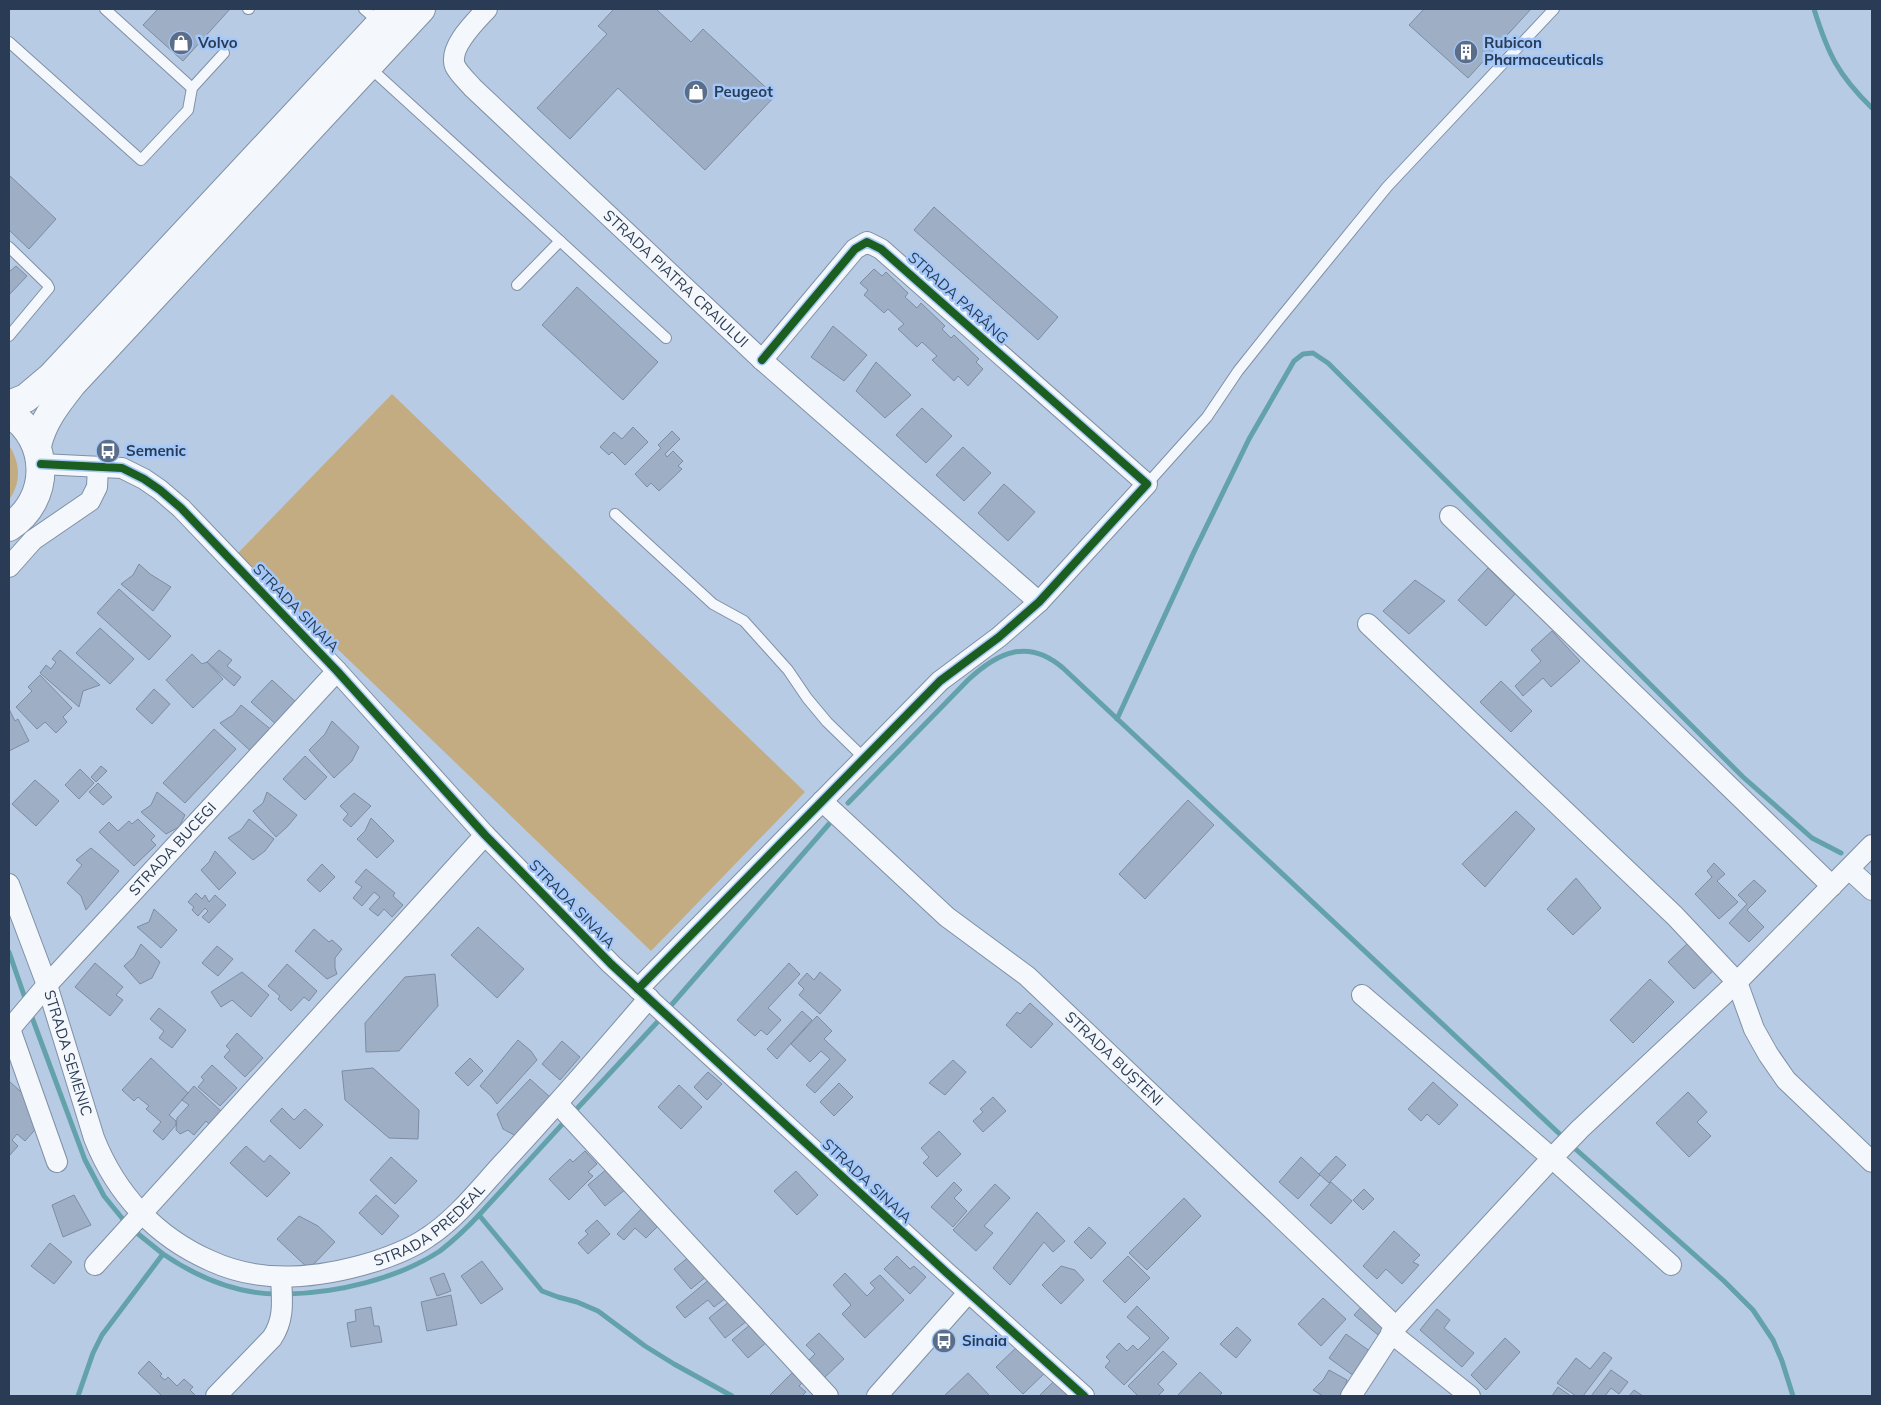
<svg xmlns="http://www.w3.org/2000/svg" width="1881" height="1405" viewBox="0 0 1881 1405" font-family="Mulish,sans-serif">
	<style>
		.green { fill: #c3ac81 }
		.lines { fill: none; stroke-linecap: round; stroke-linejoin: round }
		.stream { stroke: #64a2ab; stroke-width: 5 }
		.building { fill: #9eaec5; stroke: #7c8ca1 }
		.service-casing { stroke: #7f90a5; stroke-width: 12 }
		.minor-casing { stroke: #7f90a5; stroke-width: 22 }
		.trunk-casing { stroke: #7f90a5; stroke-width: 30 }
		.service { stroke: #f4f7fb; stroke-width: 10 }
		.minor { stroke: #f4f7fb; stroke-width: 20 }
		.trunk { stroke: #f4f7fb; stroke-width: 28 }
		.cycleway-casing { stroke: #a4c8f9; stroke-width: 11 }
		.cycleway { stroke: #1b5e20; stroke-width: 8 }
		.labels { text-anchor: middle; stroke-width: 5; stroke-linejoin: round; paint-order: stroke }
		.poi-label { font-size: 15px; font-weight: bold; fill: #2a3c55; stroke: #a4c8f9; text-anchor: start }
		.street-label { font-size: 15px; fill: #2a3c55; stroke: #a4c8f9 }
	</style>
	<rect width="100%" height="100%" fill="#b8cbe5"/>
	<g class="green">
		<polygon points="392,394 805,792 651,951 238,553"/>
		<path d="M9,445C20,463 22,481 9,500Z"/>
	</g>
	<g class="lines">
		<g class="stream">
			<path d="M1814,9C1828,54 1838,75 1872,108"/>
			<polyline points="1117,719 1194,552 1249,439 1294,361 1303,354 1313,353 1328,363 1743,777 1812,838 1841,853"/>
			<path d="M848,803L968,680C998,652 1028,638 1063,668L1565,1139"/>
			<polyline points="9,952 26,1001"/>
			<polyline points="667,1010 829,824"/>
			<polyline points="30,1012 85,1160 104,1196 126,1223"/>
			<polyline points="573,1113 662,1017"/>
			<polyline points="1571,1145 1724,1281 1753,1310 1773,1340 1782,1361 1793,1396"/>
			<polyline points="479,1215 567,1119"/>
			<polyline points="132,1229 163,1254"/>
			<path d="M287,1294C337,1293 397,1279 440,1251C454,1240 467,1228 479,1215L542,1291L558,1297L577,1302L598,1311L645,1346L674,1364L732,1396"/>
			<path d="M78,1396L93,1353L102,1335L163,1254C197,1277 237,1294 278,1294"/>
		</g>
	</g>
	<g class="building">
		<polygon points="158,9 230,9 183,61 143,25"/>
		<polygon points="614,9 656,9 691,42 703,29 775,96 705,170 618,88 570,139 537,108 607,34 598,26"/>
		<polygon points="1424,9 1531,9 1468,78 1409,25"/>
		<polygon points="9,175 56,219 29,249 9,230"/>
		<polygon points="934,207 1058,317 1038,340 914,230"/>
		<polygon points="16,266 27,276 9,295 9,272"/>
		<polygon points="874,269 882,276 886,272 908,293 905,297 917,308 921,303 945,326 942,329 951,338 954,335 979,359 976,362 983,369 968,386 958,376 954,381 932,360 937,356 922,342 917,347 898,329 904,324 888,309 884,313 864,295 868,290 860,283"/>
		<polygon points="577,287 658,362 623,400 542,325"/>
		<polygon points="833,326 867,355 844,381 811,357"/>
		<polygon points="876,362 911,395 885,418 856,391"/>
		<polygon points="922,408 952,436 926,463 896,435"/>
		<polygon points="633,427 648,442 625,465 612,452 609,455 600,447 614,432 622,439"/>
		<polygon points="672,431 680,439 665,454 667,457 673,451 683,461 678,466 682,469 659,491 651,483 647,487 635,474 661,448 658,445"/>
		<polygon points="963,447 991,473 964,501 936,475"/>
		<polygon points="1004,484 1035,512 1008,541 978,513"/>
		<polygon points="139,564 150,574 171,587 153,611 121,584 133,575"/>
		<polygon points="1488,568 1515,594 1486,626 1458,600"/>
		<polygon points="1415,580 1445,601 1409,634 1383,611"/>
		<polygon points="119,589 171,636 149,660 97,613"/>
		<polygon points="100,628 134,659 110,684 76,653"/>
		<polygon points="1552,631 1580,661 1551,687 1543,678 1523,696 1515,686 1541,661 1531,650"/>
		<polygon points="60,650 100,685 83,691 79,707 40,673 46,665 51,669 56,662 52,659"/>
		<polygon points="219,650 232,660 227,666 241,677 234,686 207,662"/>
		<polygon points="192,654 202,664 207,662 223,679 193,708 166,680"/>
		<polygon points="40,675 72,708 63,717 67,722 56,733 45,722 37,729 16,707 32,691 28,687"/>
		<polygon points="272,680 298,704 278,726 251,702"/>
		<polygon points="1501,681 1532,711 1511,732 1480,702"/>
		<polygon points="154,689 170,704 152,724 136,709"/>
		<polygon points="241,705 274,732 255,755 220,723 233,715"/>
		<polygon points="9,709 15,721 18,719 29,741 9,751"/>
		<polygon points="332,721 359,747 352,761 334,778 309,750 325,734"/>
		<polygon points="214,729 236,749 185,803 163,783"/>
		<polygon points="305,756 327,777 305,800 283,779"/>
		<polygon points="101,766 107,771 96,782 91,777"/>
		<polygon points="80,769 94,783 79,799 65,785"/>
		<polygon points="35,780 59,801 36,826 12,804"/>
		<polygon points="98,783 112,797 103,805 89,792"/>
		<polygon points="157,792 185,815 179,827 166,834 141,812 151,805"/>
		<polygon points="267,792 297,815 288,826 276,837 253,811 263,803"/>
		<polygon points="354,793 371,806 351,827 343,820 348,814 340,806"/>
		<polygon points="1188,800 1214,825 1145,899 1119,874"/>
		<polygon points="1516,811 1535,829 1485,887 1462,864"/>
		<polygon points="371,818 394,841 377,858 357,839 365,831"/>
		<polygon points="138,819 155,836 151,840 156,845 134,866 99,832 109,822 118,831 129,821 132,824"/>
		<polygon points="249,819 274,839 265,851 253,860 228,838 241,830"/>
		<polygon points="91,848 119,871 86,910 81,896 67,883 82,865 76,860"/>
		<polygon points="215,851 236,873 219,890 201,870 209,862"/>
		<polygon points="1714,863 1725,874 1717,881 1738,902 1719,919 1695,894 1712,877 1707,871"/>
		<polygon points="322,864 335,877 320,892 307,880"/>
		<polygon points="366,869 395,893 393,896 403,905 392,917 384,909 378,916 369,909 380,897 374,892 362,906 353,898 362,887 355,882"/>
		<polygon points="1576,878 1601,908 1573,935 1547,909"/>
		<polygon points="1754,880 1766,891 1747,910 1764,927 1749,942 1729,923 1747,904 1738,895"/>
		<polygon points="196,893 202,899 205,895 209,902 215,895 226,905 209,923 202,917 208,911 205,908 198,916 192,910 194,907 188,902"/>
		<polygon points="154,909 177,930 161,948 137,927 149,922"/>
		<polygon points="478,927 524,969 497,998 451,955"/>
		<polygon points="314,929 329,942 332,940 342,949 335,958 335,968 337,974 327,979 295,951"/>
		<polygon points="1689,942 1715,969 1694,989 1668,962"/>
		<polygon points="141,944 160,962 152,978 140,984 124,966 134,957"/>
		<polygon points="217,946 233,959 218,976 202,963"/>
		<polygon points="95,963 123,987 116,995 123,1000 110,1016 75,987"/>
		<polygon points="789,963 800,974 768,1008 781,1020 767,1035 761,1030 755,1036 737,1020"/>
		<polygon points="287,964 317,991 309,1001 304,997 291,1011 278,999 280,996 268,986"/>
		<polygon points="242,972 269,995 251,1017 232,1000 221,1007 211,992"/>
		<polygon points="820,972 841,990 820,1014 799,995 804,989 798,983 807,973 814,980"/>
		<polygon points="435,974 438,1006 399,1051 366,1052 365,1023 405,977"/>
		<polygon points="1650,979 1674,1002 1633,1043 1610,1020"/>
		<polygon points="1030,1003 1053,1024 1031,1048 1006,1025 1017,1012 1020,1014"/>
		<polygon points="159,1008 186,1030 172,1048 159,1038 164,1031 150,1019"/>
		<polygon points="802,1011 812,1020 777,1059 767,1049"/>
		<polygon points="817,1016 832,1031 824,1039 846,1060 815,1093 806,1085 830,1059 821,1051 810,1062 791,1044"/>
		<polygon points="237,1033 263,1058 245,1077 224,1057 230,1050 226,1046"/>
		<polygon points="518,1040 531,1051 537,1060 497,1104 491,1096 480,1086"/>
		<polygon points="562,1041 580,1057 560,1080 542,1064"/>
		<polygon points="151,1058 188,1093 169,1115 176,1121 176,1125 163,1140 153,1131 161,1122 146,1109 149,1106 138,1097 134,1101 122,1090"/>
		<polygon points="470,1058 483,1071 468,1086 455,1073"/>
		<polygon points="953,1060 966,1072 945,1095 929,1083"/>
		<polygon points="212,1065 237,1088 220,1106 198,1087 204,1080 201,1077"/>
		<polygon points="373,1068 419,1110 418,1139 389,1138 345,1100 342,1071"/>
		<polygon points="708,1072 722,1084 707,1100 694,1087"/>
		<polygon points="530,1079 551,1098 516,1136 503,1129 497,1114"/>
		<polygon points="9,1081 32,1102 28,1111 41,1123 25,1141 17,1134 12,1140 18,1146 9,1156"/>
		<polygon points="1433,1082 1458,1105 1439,1125 1427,1114 1421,1121 1408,1109"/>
		<polygon points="839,1083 853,1097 834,1116 820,1102"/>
		<polygon points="679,1085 702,1107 681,1129 658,1107"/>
		<polygon points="194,1086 221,1111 209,1124 206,1121 194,1135 188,1130 180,1134 176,1130 177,1118 189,1105 182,1100"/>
		<polygon points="1688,1092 1707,1112 1697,1122 1711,1136 1689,1157 1656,1123"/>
		<polygon points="993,1097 1006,1111 983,1132 973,1121 983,1112 980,1109"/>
		<polygon points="282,1108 294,1120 305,1109 323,1125 300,1149 270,1121"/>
		<polygon points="939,1131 961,1154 937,1177 923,1163 929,1157 921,1148"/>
		<polygon points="246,1146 264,1162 270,1155 290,1173 267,1197 230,1163"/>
		<polygon points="585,1151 597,1164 588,1172 593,1176 569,1200 549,1179 570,1159 573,1162"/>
		<polygon points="1336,1156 1346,1165 1329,1183 1319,1174"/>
		<polygon points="391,1157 417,1181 395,1204 370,1180"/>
		<polygon points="1301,1157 1320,1175 1298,1199 1279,1182"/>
		<polygon points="608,1168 626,1189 605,1206 588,1185"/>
		<polygon points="796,1171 818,1195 797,1215 774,1191"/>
		<polygon points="954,1182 962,1190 954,1198 967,1211 953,1227 931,1207"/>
		<polygon points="1331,1182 1352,1201 1331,1224 1310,1205"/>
		<polygon points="995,1184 1010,1198 984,1226 993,1233 976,1251 953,1230"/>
		<polygon points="1364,1189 1374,1199 1363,1210 1353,1200"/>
		<polygon points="74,1195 91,1225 63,1237 52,1205"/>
		<polygon points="376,1195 399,1216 382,1235 359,1213"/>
		<polygon points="1184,1198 1201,1216 1147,1270 1129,1253"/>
		<polygon points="644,1206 661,1223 646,1238 635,1228 624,1240 617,1234"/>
		<polygon points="1037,1212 1065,1241 1053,1252 1044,1242 1010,1285 993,1268"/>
		<polygon points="299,1216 318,1226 335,1242 309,1269 277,1239"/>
		<polygon points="597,1220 610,1234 588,1254 578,1243 588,1234 585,1231"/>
		<polygon points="1089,1227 1106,1243 1091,1259 1074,1242"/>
		<polygon points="1394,1231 1420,1255 1413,1262 1419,1265 1402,1284 1386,1269 1377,1279 1363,1266"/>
		<polygon points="50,1243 72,1262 54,1284 31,1266"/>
		<polygon points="690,1256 707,1276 691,1289 674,1269"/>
		<polygon points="897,1256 910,1269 914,1266 926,1277 910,1294 884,1269"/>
		<polygon points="1128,1256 1150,1278 1125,1303 1103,1281"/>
		<polygon points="482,1261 503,1289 481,1304 461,1276"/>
		<polygon points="1061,1266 1075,1270 1084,1280 1061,1304 1042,1285"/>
		<polygon points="444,1273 451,1291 437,1296 430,1278"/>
		<polygon points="845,1273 867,1296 875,1288 870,1283 880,1275 904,1300 865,1338 842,1314 851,1305 833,1285"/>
		<polygon points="710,1279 726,1298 714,1307 708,1300 685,1318 676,1307"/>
		<polygon points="451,1295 457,1325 427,1331 421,1302"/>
		<polygon points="1323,1298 1346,1319 1321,1346 1298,1324"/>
		<polygon points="730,1301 747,1321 725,1338 709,1318"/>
		<polygon points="1363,1305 1392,1329 1383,1339 1354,1315"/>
		<polygon points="1137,1306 1169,1338 1124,1385 1105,1367 1110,1361 1106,1357 1119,1343 1127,1351 1133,1345 1138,1350 1150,1338 1127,1317"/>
		<polygon points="371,1307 374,1326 379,1326 382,1342 351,1347 347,1323 356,1321 355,1310"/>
		<polygon points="1437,1309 1450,1320 1444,1328 1474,1353 1462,1367 1420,1330"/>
		<polygon points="751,1324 767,1342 748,1358 732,1340"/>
		<polygon points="1237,1327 1251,1340 1236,1358 1220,1344"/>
		<polygon points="819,1333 844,1359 823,1379 807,1362 815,1354 806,1345"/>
		<polygon points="1346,1334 1371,1352 1354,1376 1329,1358"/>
		<polygon points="1505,1338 1520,1352 1486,1390 1471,1375"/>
		<polygon points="1020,1344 1047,1371 1023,1394 996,1367"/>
		<polygon points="1163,1351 1177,1364 1158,1384 1164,1390 1158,1396 1138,1396 1128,1386"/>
		<polygon points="1604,1352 1612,1358 1583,1396 1576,1396 1557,1383 1576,1358 1590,1369"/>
		<polygon points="149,1361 162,1374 160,1376 165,1380 168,1377 177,1386 184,1379 193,1387 190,1390 196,1396 162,1396 138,1373"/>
		<polygon points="1329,1370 1347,1380 1343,1394 1341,1396 1323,1396 1313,1390 1323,1380"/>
		<polygon points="1611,1370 1628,1382 1619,1394 1611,1388 1605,1396 1591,1396"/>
		<polygon points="1200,1372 1222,1393 1219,1396 1177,1396"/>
		<polygon points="792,1373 802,1383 799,1386 806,1392 802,1396 769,1396"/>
		<polygon points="968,1373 990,1396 944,1396"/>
		<polygon points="1055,1380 1072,1396 1039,1396"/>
		<polygon points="1558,1387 1571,1396 1552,1396"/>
		<polygon points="1634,1390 1643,1396 1629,1396"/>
	</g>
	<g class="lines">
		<g class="service-casing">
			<g id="service">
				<polyline points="105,9 192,88"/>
				<polyline points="248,9 249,9"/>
				<polyline points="364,9 380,23"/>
				<polyline points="9,42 141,160 188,110 192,88 224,53"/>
				<polyline points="368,66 560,241 517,285"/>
				<polyline points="560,241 666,338"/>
				<polyline points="9,247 47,284 49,288 9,336"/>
				<polyline points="1147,484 1207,417 1238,371 1277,322 1387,187 1554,9"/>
				<polyline points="615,514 713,604 744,621 788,670 807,698 827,722 865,759"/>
			</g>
		</g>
		<g class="minor-casing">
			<g id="minor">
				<path id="s1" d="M487,9C476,21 448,47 455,66C459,74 467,81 473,88L762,360L1039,602"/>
				<polyline points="41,464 122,468 144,479 160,490 181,508 337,671 485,835 611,964 947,1273 1084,1396"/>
				<polyline points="1450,516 1832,886"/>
				<polyline points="9,567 33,540 90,501 97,487 98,467"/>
				<polyline points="1368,624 1675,916 1737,982 1754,1029 1768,1054 1786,1080 1872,1162"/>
				<path id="s2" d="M822,801L947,917L1027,976L1396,1327"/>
				<polyline points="1849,869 1872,890"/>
				<path id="s3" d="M9,884L47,985L94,1138C116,1194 156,1237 211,1261C263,1285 320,1278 373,1262C392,1256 411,1249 428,1237C457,1218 480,1188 503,1163C553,1109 601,1054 649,998"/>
				<polyline points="638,989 940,681 999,637 1039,602 1147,484 881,249 867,242 855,249 762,360"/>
				<polyline points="1362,995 1552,1158 1671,1265"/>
				<polyline points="9,1026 57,1162"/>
				<path id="s4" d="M9,1030L47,985L337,671"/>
				<polyline points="558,1104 828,1396"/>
				<polyline points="95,1265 485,835"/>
				<polyline points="1391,1333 1470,1396"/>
				<path d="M216,1396L272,1338C285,1319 282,1299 281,1277"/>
				<polyline points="877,1396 968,1293"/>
				<polyline points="1351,1396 1396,1327 1552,1158 1580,1129 1737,982 1872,845"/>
			</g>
		</g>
		<g class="trunk-casing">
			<g id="trunk">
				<polyline points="9,405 26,398 51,377 394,9"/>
				<path d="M9,413C51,440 51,500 9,527"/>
				<path d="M37,446C42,422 57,403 72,384L421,9"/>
			</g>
		</g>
		<use href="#service" class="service"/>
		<use href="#minor" class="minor"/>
		<use href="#trunk" class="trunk"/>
		<g class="cycleway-casing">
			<g id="cycleway">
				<polyline points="41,464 122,468 144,479 160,490 181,508 337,671 485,835 611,964 947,1273 1084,1396"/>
				<polyline points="638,989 940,681 999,637 1039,602 1147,484 881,249 867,242 855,249 762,360"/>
			</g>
		</g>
		<use href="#cycleway" class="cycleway"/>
	</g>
	<defs>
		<g id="shop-disc" transform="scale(1.25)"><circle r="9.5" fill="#5c6e87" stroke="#a4c8f9"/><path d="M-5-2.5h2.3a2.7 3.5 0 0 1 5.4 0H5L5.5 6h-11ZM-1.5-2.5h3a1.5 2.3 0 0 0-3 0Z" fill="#fff"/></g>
		<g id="building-disc" transform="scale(1.25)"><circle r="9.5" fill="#5c6e87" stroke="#a4c8f9"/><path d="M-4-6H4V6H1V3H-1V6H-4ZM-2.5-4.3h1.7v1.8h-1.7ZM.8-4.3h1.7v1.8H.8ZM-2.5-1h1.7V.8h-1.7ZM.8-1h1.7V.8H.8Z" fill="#fff"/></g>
		<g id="bus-disc" transform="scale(1.25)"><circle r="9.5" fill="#5c6e87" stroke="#a4c8f9"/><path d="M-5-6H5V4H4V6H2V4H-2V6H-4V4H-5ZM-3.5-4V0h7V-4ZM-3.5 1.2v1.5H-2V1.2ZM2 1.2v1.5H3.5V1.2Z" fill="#fff"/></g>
	</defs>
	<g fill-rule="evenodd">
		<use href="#shop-disc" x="181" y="43"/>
		<use href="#building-disc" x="1466" y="52"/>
		<use href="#shop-disc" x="696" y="92"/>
		<use href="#bus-disc" x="108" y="451"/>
		<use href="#bus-disc" x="944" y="1341"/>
	</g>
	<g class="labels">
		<g class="poi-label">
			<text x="198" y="48">Volvo</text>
			<text x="1484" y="48">Rubicon<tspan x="1484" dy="17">Pharmaceuticals</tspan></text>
			<text x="714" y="97">Peugeot</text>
			<text x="126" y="456">Semenic</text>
			<text x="962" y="1346">Sinaia</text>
		</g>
		<g class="street-label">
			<text dy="5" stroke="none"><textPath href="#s1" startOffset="375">STRADA PIATRA CRAIULUI</textPath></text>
			<text transform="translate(958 298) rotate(42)" y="5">STRADA PARÂNG</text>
			<text transform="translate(296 608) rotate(46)" y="5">STRADA SINAIA</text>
			<text dy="5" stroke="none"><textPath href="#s4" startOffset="244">STRADA BUCEGI</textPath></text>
			<text transform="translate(572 904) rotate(46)" y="5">STRADA SINAIA</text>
			<text dy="5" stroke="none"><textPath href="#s3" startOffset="179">STRADA SEMENIC</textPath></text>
			<text dy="5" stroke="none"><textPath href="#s2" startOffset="390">STRADA BUȘTENI</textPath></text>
			<text transform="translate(867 1181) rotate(43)" y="5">STRADA SINAIA</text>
			<text dy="5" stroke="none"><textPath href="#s3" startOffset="676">STRADA PREDEAL</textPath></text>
		</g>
	</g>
	<rect width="1881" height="1405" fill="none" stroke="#2a3c55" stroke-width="20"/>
</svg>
